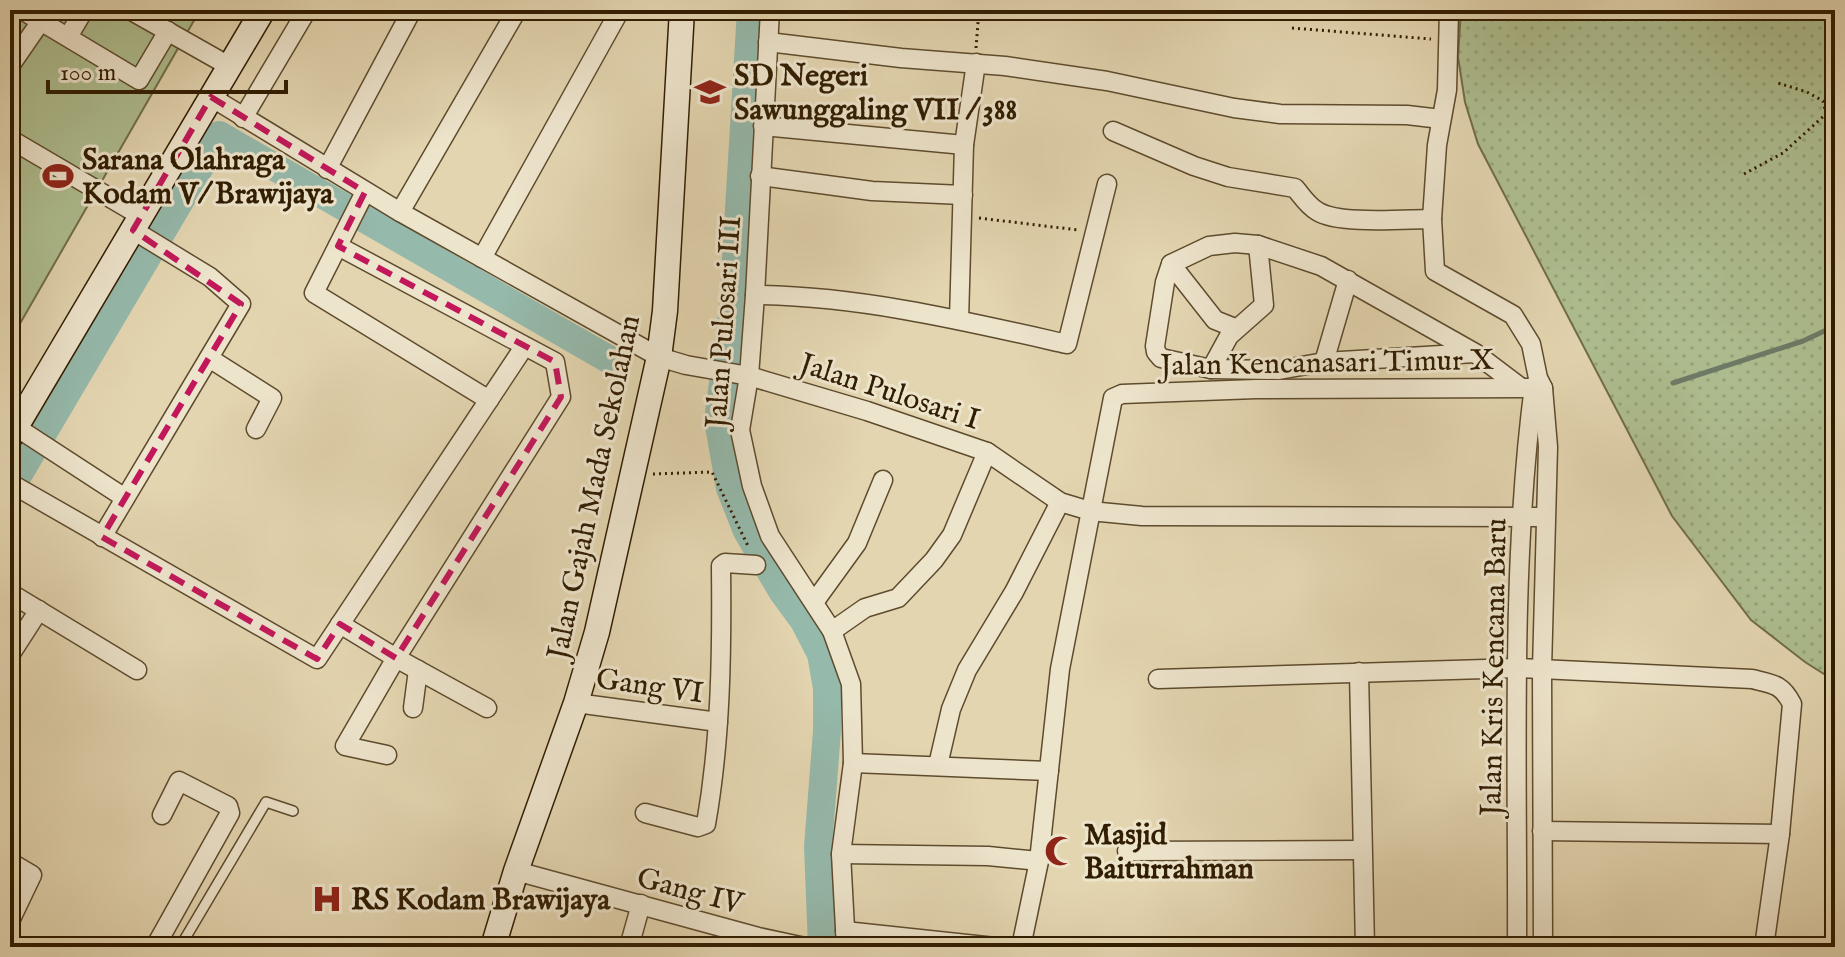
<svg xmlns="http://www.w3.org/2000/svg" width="1845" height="957" viewBox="0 0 1845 957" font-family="'IM FELL English',serif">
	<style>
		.grass { fill: url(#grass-dots); stroke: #706e48; stroke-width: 2 }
		.pitch { fill: #aebe90; stroke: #706e48; stroke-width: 2 }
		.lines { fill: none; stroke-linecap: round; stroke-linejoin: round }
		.stream { stroke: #6d7b67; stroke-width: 5 }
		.river { stroke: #95b9ab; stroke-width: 28 }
		.lane-casing { stroke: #5e4b2d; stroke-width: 12 }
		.street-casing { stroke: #5e4b2d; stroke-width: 21 }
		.secondary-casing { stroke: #311d01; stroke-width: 27 }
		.path { stroke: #311d01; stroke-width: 3; stroke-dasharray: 2 4; stroke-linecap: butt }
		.lane { stroke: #ede4cc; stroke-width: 9 }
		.street { stroke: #ede4cc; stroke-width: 18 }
		.secondary { stroke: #ede4cc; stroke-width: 24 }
		.marked { fill: none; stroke: #c2185b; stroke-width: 6; stroke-dasharray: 16 10; stroke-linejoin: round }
		.labels { text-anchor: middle; stroke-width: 6; stroke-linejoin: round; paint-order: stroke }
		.poi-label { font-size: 30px; font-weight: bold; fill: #311d01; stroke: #ede4cc; text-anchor: start }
		.street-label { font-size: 30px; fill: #311d01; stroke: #ede4cc }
	</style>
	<defs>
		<pattern id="grass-dots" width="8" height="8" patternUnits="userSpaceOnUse" patternTransform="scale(2)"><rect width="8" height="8" fill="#aebe90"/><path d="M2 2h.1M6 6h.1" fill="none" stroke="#96a37a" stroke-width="1.8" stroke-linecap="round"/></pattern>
	</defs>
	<rect width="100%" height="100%" fill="#e3d5b0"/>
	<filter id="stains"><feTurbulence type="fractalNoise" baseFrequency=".0025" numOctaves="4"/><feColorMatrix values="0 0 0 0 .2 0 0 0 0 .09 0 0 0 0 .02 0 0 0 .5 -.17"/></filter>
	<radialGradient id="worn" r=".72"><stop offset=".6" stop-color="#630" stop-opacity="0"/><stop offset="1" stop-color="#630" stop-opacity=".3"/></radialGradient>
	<polygon class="grass" points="1461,10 1835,10 1835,681 1805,662 1751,620 1672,516 1478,144 1465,102 1458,57"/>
	<polygon class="pitch" points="10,10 200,10 10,341"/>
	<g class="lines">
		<polyline class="stream" points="1673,383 1803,341 1835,326"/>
		<g class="river">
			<polyline points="751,10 733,309 718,420 730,488 747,531 782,591 804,621 821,654 827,688 827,731 818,847 822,947"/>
			<polyline points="10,489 219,135 617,364"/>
		</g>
		<g class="lane-casing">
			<polyline id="lane" points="180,947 266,802 293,811"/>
		</g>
		<g class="street-casing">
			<g id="street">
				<polyline points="22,10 139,80 168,31"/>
				<polyline points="130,10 229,66"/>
				<polyline points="770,10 755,295 749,376 740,430 752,486 770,536 832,631 851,684 853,763 841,854 846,947"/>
				<polyline points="1449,10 1447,90 1437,145 1432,219 1435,271 1513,315 1531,344 1538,378 1543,388 1548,447 1542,669 1543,947"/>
				<polyline points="68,37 84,10"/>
				<polyline points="768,42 901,58 1005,66 1107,81 1234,108 1280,114 1407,115 1441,119"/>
				<polyline points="10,66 41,21"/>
				<polyline points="211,97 400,212 659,357 686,365 749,376 867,411 987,452 1060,502 1090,511 1142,516 1544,517"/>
				<polyline points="243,118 307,10"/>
				<polyline points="763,126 964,145"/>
				<path d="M1113,131L1194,166L1228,177L1295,188C1302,196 1307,205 1317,211C1338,225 1405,219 1432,219"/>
				<polyline points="10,139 141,216"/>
				<polyline points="327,169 412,10"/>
				<polyline points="760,176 872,191 963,195"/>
				<polyline points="365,192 314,293 489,400"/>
				<polyline points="400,212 517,10"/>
				<polyline points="338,246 555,362 561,397 396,658 487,708"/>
				<polyline points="482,258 620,10"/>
				<polyline points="1171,264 1215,320 1235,328"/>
				<path d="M755,295C860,296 965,321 1067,344L1107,184"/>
				<polyline points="959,320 964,145 976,63"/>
				<polyline points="1475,353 1324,362 1279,370 1211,369 1161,358 1156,352 1155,346 1165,282 1171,264 1209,246 1235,243 1258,245 1321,266 1475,353 1520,387"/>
				<polyline points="209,358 272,398 256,429"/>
				<polyline points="1324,362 1348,280"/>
				<polyline points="1211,369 1229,336 1264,305 1258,245"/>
				<polyline points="16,427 125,498"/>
				<polyline points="10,483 317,659 524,347"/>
				<polyline points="102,537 241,304 210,277 133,230"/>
				<polyline points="10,593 137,670"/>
				<polyline points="815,601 857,543 883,480"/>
				<polyline points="340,624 396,658 345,746 387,755"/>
				<polyline points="832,631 865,608 898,598 934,560 952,535 987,452"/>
				<polyline points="10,655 39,610"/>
				<polyline points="1359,672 1365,947"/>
				<path d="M1158,679L1518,668L1752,679C1773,684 1782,684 1792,704L1780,834L1764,947"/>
				<polyline points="576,703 718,722"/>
				<polyline points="413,708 418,670"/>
				<polyline points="853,763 1049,771"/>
				<polyline points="938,765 951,709 967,670 1014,592 1060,502"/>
				<path d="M645,813L698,827L706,824C721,738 722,652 721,566L725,563L756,565"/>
				<polyline points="1542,831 1780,834"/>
				<polyline points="1127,851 1361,850"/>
				<polyline points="841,854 988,856 1039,861"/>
				<polyline points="10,862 32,875 10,921"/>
				<polyline points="516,871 758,937 805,947"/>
				<polyline points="845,931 995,947"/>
				<polyline points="155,947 230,813 228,806 179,781 162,815"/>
				<polyline points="629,947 641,904"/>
				<polyline points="1021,947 1039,861 1060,669 1113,398 1122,394 1256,389 1543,388"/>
				<path d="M1517,947C1518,762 1510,570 1534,386"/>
			</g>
		</g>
		<g class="secondary-casing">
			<g id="secondary">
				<polyline points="10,437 263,10"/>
				<polyline points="493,947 516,871 576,703 597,632 659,357 665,311 682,10"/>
			</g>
		</g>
		<g class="path">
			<polyline points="1292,28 1431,39"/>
			<polyline points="976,48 979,10"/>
			<polyline points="1826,114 1835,112"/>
			<polyline points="1744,174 1783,153 1826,114 1823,101 1807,92 1778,83"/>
			<polyline points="979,218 1078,230"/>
			<polyline points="653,474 712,472 749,548"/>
		</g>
		<use href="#lane" class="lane"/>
		<use href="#street" class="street"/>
		<use href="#secondary" class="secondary"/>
	</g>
	<path class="marked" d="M211,97L365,192L338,246L555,362L561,397L396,658L340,624L317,659L102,537L241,304L133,230Z"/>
	<defs>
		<g id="school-bare" transform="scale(2.4)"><path d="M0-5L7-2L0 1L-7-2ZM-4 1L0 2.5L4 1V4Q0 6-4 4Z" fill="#8f2418" stroke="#ede4cc" stroke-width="2.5" paint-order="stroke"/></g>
		<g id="stadium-bare" transform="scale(2.4)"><path d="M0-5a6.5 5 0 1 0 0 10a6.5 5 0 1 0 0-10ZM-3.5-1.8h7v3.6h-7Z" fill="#8f2418" stroke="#ede4cc" stroke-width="2.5" paint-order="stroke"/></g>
		<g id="mosque-bare" transform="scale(2.4)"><path d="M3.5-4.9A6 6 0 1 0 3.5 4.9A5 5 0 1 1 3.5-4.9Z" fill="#8f2418" stroke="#ede4cc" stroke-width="2.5" paint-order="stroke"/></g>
		<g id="hospital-bare" transform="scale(2.4)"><path d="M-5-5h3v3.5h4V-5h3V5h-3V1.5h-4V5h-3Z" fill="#8f2418" stroke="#ede4cc" stroke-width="2.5" paint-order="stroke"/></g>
	</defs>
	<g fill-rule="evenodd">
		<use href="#school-bare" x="710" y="92"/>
		<use href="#stadium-bare" x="58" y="176"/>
		<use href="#mosque-bare" x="1060" y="851"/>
		<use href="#hospital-bare" x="327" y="899"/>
	</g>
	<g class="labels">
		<g class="poi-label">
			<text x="734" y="85">SD Negeri<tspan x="734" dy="34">Sawunggaling VII / 388</tspan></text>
			<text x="82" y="169">Sarana Olahraga<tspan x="82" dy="34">Kodam V/ Brawijaya</tspan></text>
			<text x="1084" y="844">Masjid<tspan x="1084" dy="34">Baiturrahman</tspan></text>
			<text x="351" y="909">RS Kodam Brawijaya</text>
		</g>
		<g class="street-label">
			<text transform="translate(723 322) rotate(-86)" y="10">Jalan Pulosari III</text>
			<text transform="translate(1327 362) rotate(-1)" y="10">Jalan Kencanasari Timur X</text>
			<text transform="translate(890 391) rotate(18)" y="10">Jalan Pulosari I</text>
			<text transform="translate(593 487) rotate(-78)" y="10">Jalan Gajah Mada Sekolahan</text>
			<text transform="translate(1493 667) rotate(-89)" y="10">Jalan Kris Kencana Baru</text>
			<text transform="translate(650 685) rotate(8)" y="10">Gang VI</text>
			<text transform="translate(690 890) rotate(15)" y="10">Gang IV</text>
		</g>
	</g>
	<rect width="1845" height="957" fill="none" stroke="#e3d5b0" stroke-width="40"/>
	<rect x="12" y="12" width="1821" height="933" fill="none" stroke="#311d01" stroke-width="4"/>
	<rect x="20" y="20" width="1805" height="917" fill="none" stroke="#311d01" stroke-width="2"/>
	<path d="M48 80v12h238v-12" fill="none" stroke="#311d01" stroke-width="4"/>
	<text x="60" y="80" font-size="24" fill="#311d01" stroke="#ede4cc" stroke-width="6" paint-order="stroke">100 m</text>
	<rect width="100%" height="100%" filter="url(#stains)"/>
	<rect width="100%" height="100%" fill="url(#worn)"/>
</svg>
